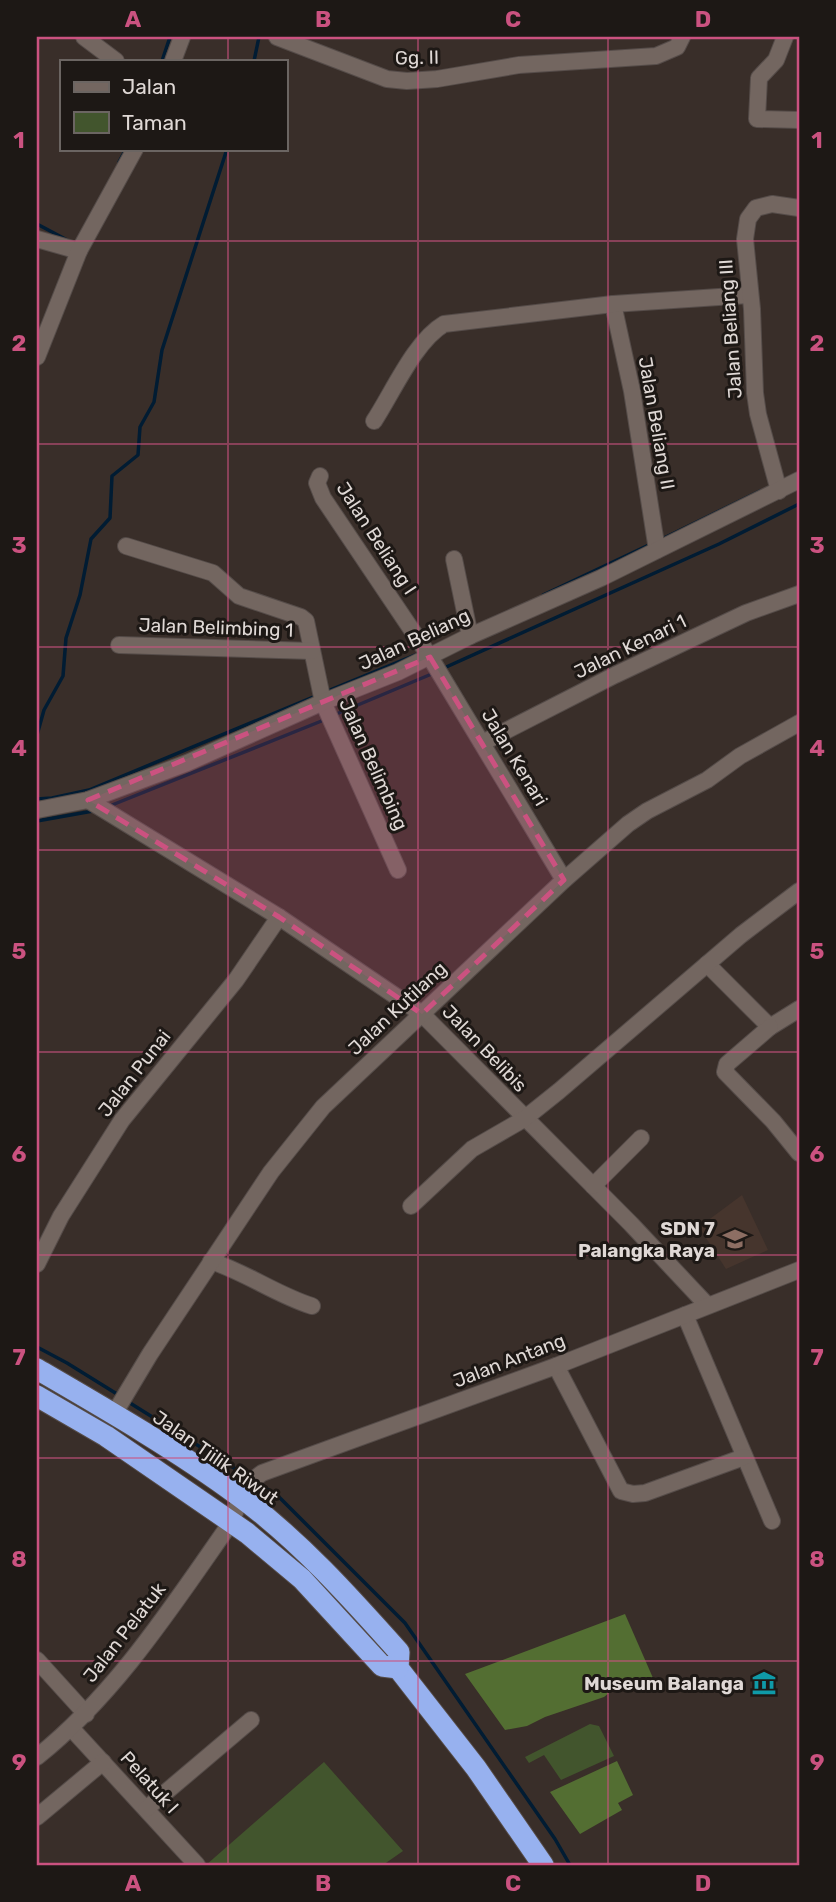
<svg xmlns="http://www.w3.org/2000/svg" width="836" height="1902" viewBox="0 0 836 1902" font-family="Rubik,sans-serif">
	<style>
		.built { fill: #46352d }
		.green { fill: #42552d }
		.forest { fill: #536e32 }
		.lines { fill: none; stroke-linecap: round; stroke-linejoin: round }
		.stream { stroke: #011c33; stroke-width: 3.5 }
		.minor-casing { stroke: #554c49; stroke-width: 18 }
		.highway-casing { stroke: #554c49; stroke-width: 23 }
		.minor { stroke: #736660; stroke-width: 16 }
		.highway { stroke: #97b1ef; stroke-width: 21 }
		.marked { fill: #cb5280; fill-opacity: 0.2; stroke: #cb5280; stroke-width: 5; stroke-dasharray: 14 9; stroke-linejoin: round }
		.grid { fill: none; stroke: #cb5280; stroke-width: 2; stroke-opacity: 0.55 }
		.labels { text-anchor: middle; stroke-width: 6; stroke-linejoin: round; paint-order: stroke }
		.street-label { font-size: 19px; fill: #dfd8d5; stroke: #1d1815 }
		.poi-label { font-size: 19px; font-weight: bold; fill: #dfd8d5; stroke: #1d1815; text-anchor: end }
		.neatline { fill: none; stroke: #cb5280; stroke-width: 2.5 }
		.grid-label { font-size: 23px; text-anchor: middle; font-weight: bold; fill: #cb5280 }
	</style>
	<rect width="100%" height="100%" fill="#392e29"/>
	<polygon class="built" points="742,1195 768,1250 726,1269 699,1227"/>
	<g class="green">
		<polygon points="590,1724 599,1726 614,1756 561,1780 544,1755 529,1763 525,1757"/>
		<polygon points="324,1762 403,1851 383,1865 206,1865"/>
	</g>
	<g class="forest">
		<polygon points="625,1614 653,1678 641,1683 619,1685 604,1697 545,1717 527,1726 505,1730 465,1674"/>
		<polygon points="617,1761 633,1795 618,1803 622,1810 580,1834 550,1792"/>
	</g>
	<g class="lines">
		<g class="stream">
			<polyline points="162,61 170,37"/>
			<polyline points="254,61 259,37"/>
			<polyline points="119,162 126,149"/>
			<polyline points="37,224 69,241"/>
			<polyline points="660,540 760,491"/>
			<polyline points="543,595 653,543"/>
			<polyline points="444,668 719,544 799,504"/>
			<polyline points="325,692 415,655"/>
			<polyline points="334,715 434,673"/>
			<polyline points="37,735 44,710 63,676 66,638 80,595 91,539 110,518 112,476 138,455 140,427 154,402 162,350 227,149"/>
			<polyline points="37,799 52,798 89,790 318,695"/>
			<polyline points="107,807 324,720"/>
			<polyline points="37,821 93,811"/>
			<polyline points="37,1347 67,1363 117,1394"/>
			<polyline points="130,1403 250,1478"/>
			<polyline points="256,1482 278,1496 405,1623 555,1839 570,1865"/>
		</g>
		<g class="minor-casing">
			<g id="minor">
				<polyline points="84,37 116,61"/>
				<polyline points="277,37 387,79 407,81 437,79 519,65 656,56 677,47 682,37"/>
				<polyline points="785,37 776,60 759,78 757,119 799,120"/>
				<polyline points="173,61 182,37"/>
				<polyline points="37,239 79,251"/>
				<polyline points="613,304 632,391 657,550"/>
				<polyline points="37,357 79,251 135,149"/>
				<path d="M374,421C393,392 415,341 444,324L613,304L749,295"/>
				<polyline points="320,476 317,483 323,498 430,657 564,880"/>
				<polyline points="779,491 758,414 755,393 752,309 745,239 748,219 756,208 772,204 799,208"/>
				<polyline points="126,546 213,573 239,596 301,617 306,621 323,702 398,870"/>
				<polyline points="454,559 470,636"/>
				<polyline points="119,645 312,651"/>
				<polyline points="482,743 615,675 746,613 799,594"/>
				<polyline points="88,800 279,917 422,1014 631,1224 707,1305"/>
				<polyline points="37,810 88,800 187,763 323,702 398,672 470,636 601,578 799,480"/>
				<polyline points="707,964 770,1027 799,1009"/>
				<polyline points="770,1027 727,1064 725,1072 773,1121 799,1153"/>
				<polyline points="593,1186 641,1138"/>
				<polyline points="411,1206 472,1149 524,1119 559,1091 741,935 799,891"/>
				<path d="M211,1261C247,1273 277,1295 312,1306"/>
				<polyline points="37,1264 61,1216 122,1120 236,980 279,917"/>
				<polyline points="685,1315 772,1521"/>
				<polyline points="556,1366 621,1491 633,1494 645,1493 744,1457"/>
				<polyline points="114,1414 150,1354 271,1172 323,1107 564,880 628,824 647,811 707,780 740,756 799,723"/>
				<polyline points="37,1660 86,1714"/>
				<polyline points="72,1729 197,1865"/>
				<path d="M37,1757C117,1693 173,1605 232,1521C240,1498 242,1487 262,1473L556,1366L799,1270"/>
				<polyline points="146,1809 251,1720"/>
				<polyline points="37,1817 103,1762"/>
			</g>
		</g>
		<g class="highway-casing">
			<g id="highway">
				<path d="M37,1369C104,1408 177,1450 239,1496C299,1540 350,1597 399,1652L398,1668L476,1768L543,1865"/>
				<polyline points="37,1396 106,1436 247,1533 302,1579 382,1666 398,1668"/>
			</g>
		</g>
		<use href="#minor" class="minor"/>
		<use href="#highway" class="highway"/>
	</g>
	<path class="marked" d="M430,657L564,880L422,1014L279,917L88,800Z"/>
	<path class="grid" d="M228,37V61M418,37V1865M608,37V1865M228,149V1865M37,241H799M37,444H799M37,647H799M37,850H799M37,1052H799M37,1255H799M37,1458H799M37,1661H799"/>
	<defs>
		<g id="school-bare" transform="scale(1.89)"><path d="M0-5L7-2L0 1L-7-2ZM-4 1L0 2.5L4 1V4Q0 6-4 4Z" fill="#8d6e63" stroke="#1d1815" stroke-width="2.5" paint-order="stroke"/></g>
		<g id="museum-bare" transform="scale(1.89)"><path d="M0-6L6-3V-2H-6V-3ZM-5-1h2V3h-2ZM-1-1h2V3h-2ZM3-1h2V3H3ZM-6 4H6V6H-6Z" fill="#0f9aa8" stroke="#1d1815" stroke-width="2.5" paint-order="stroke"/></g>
	</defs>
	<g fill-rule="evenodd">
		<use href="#school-bare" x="735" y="1239"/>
		<use href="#museum-bare" x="764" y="1683"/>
	</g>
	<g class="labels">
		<g class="street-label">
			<text transform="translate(417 57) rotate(-1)" y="7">Gg. II</text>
			<text transform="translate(730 329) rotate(-94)" y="7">Jalan Beliang III</text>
			<text transform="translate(657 423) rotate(80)" y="7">Jalan Beliang II</text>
			<text transform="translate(377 538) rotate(57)" y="7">Jalan Beliang I</text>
			<text transform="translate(216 627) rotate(2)" y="7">Jalan Belimbing 1</text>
			<text transform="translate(414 639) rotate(-25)" y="7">Jalan Beliang</text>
			<text transform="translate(630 646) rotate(-26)" y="7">Jalan Kenari 1</text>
			<text transform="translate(515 757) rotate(59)" y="7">Jalan Kenari</text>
			<text transform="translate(374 764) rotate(66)" y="7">Jalan Belimbing</text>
			<text transform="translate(397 1008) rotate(-43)" y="7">Jalan Kutilang</text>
			<text transform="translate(485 1048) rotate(46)" y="7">Jalan Belibis</text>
			<text transform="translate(134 1073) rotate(-52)" y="7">Jalan Punai</text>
			<text transform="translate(509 1360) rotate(-21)" y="7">Jalan Antang</text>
			<text transform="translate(216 1457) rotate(35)" y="7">Jalan Tjilik Riwut</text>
			<text transform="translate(124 1632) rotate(-52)" y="7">Jalan Pelatuk</text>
			<text transform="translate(150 1782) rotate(48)" y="7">Pelatuk I</text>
		</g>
		<g class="poi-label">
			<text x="715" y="1235">SDN 7<tspan x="715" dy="22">Palangka Raya</tspan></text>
			<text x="744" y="1690">Museum Balanga</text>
		</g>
	</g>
	<rect width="836" height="1902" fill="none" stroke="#1d1815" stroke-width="77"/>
	<rect x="60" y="60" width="228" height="91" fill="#1d1815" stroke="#6b6562" stroke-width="2"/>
	<rect x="74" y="82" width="35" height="10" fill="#736660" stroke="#6b6562" stroke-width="2"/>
	<text x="122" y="94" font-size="21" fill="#dfd8d5">Jalan</text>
	<rect x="74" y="112" width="35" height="21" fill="#42552d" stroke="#6b6562" stroke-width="2"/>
	<text x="122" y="130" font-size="21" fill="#dfd8d5">Taman</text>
	<rect x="38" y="38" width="760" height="1826" class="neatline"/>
	<g class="grid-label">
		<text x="133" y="27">A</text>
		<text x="323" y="27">B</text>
		<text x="513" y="27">C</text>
		<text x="703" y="27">D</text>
		<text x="19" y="148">1</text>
		<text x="817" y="148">1</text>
		<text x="19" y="351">2</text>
		<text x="817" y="351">2</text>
		<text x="19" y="553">3</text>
		<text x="817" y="553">3</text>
		<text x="19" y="756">4</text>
		<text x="817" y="756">4</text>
		<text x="19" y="959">5</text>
		<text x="817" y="959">5</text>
		<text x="19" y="1162">6</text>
		<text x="817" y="1162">6</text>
		<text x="19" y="1365">7</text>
		<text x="817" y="1365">7</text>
		<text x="19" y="1567">8</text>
		<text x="817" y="1567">8</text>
		<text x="19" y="1770">9</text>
		<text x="817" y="1770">9</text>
		<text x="133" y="1891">A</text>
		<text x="323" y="1891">B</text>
		<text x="513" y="1891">C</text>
		<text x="703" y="1891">D</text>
	</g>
</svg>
